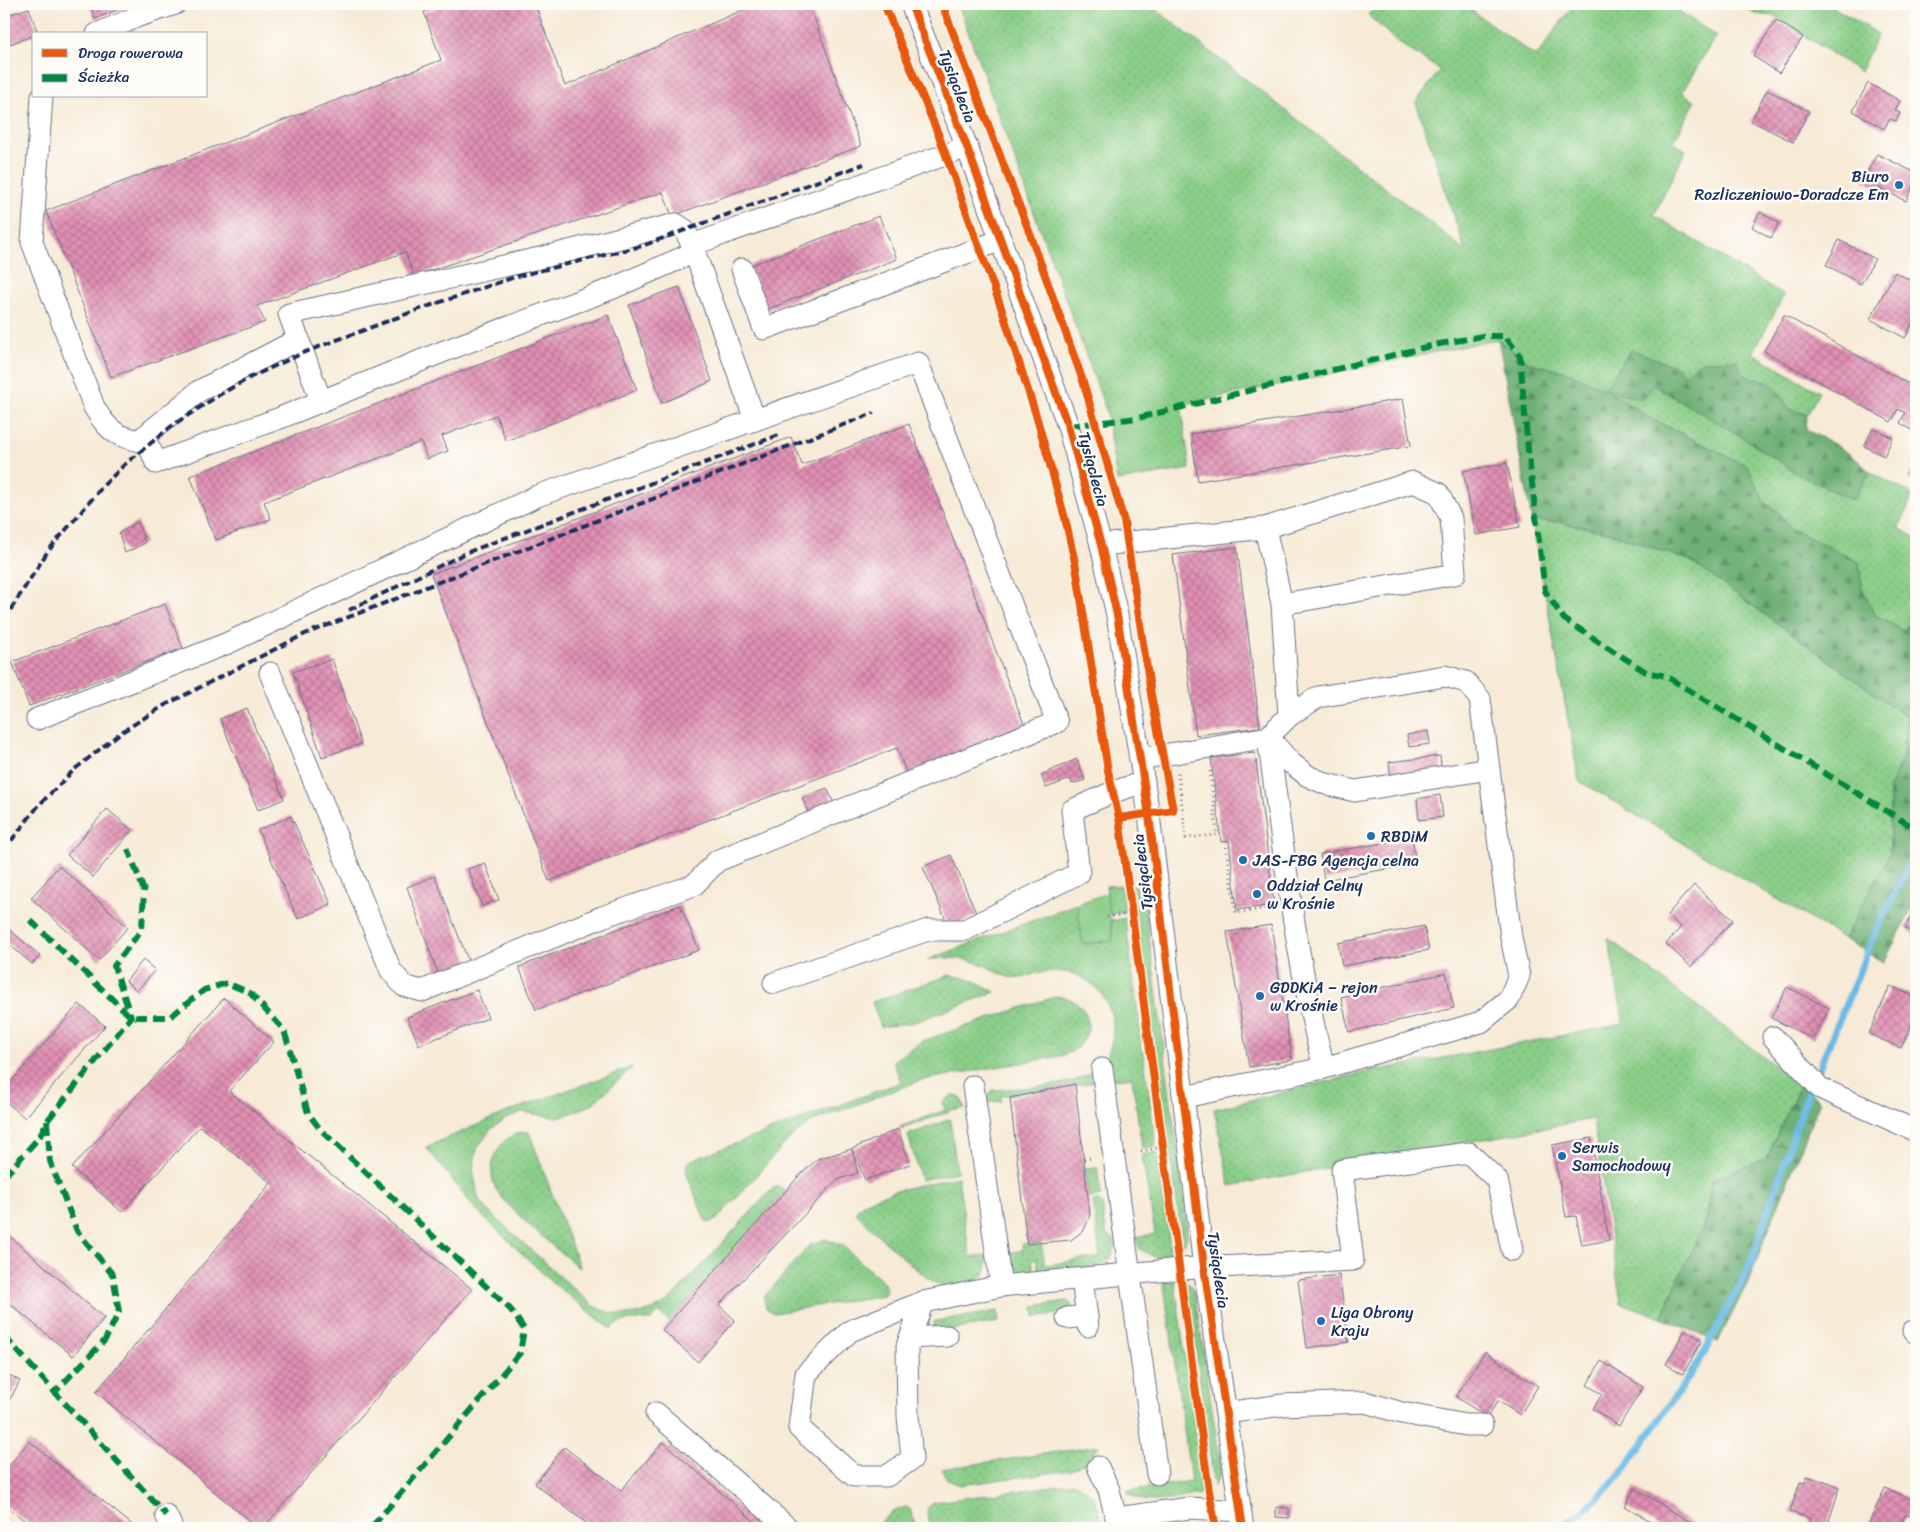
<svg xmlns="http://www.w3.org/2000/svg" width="1920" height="1532" viewBox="0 0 1920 1532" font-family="Sriracha,sans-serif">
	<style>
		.grass { fill: url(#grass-dots); stroke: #527e72 }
		.forest { fill: url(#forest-firs); stroke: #447069 }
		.park { fill: #89cd87; stroke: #527e72 }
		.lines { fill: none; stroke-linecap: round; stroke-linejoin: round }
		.stream { stroke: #6bbae6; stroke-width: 7 }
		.building { fill: url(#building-cross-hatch) }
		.minor-casing { stroke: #687088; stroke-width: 23 }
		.path { stroke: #687088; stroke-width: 3; stroke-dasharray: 1 4; stroke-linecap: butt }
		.minor { stroke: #fff; stroke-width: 21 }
		.rail { stroke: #1b2f5e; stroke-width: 4; stroke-dasharray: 8 4; stroke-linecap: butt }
		.quiet { stroke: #00873e; stroke-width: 6; stroke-dasharray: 12 6; stroke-linecap: butt }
		.cycleway-casing { stroke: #fdfcf7; stroke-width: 11 }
		.cycleway { stroke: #e8590c; stroke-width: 8 }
		.poi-dot { fill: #1f6fb2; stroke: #fdfcf7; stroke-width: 2 }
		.labels { text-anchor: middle; stroke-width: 5; stroke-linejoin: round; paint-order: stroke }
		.street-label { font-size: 16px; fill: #1b2f5e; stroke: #fdfcf7 }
		.poi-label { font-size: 16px; fill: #1b2f5e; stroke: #fdfcf7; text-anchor: start }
	</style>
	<defs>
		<pattern id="grass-dots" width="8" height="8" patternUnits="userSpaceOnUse" patternTransform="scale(1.25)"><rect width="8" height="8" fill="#89cd87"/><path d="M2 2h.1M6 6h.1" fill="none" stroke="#76b077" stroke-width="1.8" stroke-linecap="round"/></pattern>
		<pattern id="forest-firs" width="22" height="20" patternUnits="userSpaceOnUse" patternTransform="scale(1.25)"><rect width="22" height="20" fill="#6eb074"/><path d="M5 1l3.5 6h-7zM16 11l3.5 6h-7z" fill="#5a9062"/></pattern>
		<pattern id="building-cross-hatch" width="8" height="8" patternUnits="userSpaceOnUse" patternTransform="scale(1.25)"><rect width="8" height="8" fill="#e290b3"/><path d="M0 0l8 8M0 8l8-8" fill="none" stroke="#b67695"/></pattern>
	</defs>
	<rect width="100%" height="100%" fill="#fdfcf7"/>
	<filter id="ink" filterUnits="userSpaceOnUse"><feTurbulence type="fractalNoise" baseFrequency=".02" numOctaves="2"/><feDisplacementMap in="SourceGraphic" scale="10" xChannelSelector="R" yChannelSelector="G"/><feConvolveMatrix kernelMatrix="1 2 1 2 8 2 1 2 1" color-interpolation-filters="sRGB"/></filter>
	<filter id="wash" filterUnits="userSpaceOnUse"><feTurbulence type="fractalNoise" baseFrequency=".0096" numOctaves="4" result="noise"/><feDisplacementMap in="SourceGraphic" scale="20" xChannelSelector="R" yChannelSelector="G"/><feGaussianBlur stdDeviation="1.12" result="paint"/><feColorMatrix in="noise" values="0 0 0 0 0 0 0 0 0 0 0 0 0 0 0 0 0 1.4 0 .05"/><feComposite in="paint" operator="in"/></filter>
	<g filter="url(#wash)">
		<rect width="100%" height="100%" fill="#f7ead6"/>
		<g class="grass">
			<polygon points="958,4 1149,4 1465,250 1416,102 1440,70 1396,41 1368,15 1377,4 1463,4 1536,57 1574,4 1669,4 1716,36 1682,92 1695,102 1673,143 1686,150 1654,215 1784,295 1753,353 1819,392 1807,415 1788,408 1782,397 1770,383 1743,375 1684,375 1655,386 1739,435 1801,476 1852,500 1870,472 1913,495 1899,528 1916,538 1916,616 1903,631 1874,614 1861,587 1859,562 1792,529 1776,510 1765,503 1747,466 1650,418 1605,389 1567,372 1529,363 1498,339 1181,405 1190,469 1117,481 1106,410"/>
			<polygon points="1739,4 1828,4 1878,34 1860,72 1774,16 1755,14"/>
			<polygon points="1532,521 1556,522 1608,532 1691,561 1907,717 1902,760 1890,785 1890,853 1844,939 1579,781"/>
			<polygon points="1121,885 1125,912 1109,914 1106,886"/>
			<polygon points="1133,885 1137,887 1144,898 1187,1224 1187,1238 1183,1246"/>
			<path d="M1077,904L1083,944L1113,940L1111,921L1125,918L1156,1146L1142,1148L1132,1077L1001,1096V1101L985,1103L987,1096L993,1090C1017,1088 1062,1087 1083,1077C1130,1056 1119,985 1070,973C1062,971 1044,971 1036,973C1029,976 1023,979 1014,978C1003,977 994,969 983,965C965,957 947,957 927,960Z"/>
			<polygon points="1608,938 1800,1085 1766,1159 1711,1180 1707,1218 1661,1317 1621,1303 1593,1119 1230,1186 1214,1109 1363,1073 1624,1024"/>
			<polygon points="950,975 973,980 995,992 915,1022 881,1027 872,1002"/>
			<path d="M1057,996C1095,999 1100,1044 1061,1056L922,1080L813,1121L789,1139L716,1220L708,1223L705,1220L686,1172L688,1163L692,1160L901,1082L893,1061L922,1041Z"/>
			<path d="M633,1067L591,1105L558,1118L522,1112L506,1119L491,1129L477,1149L473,1169L478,1198L489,1212L593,1306C620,1319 645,1317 669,1301L773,1188L778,1186L787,1191L670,1322L659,1312L651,1320C636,1320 621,1318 611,1329L552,1282L477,1211L426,1147L512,1110Z"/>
			<polygon points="952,1095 961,1098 965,1108 949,1110 949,1112 901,1129 900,1127 945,1110 942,1103"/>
			<polygon points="950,1119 957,1172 921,1180 908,1135"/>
			<path d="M521,1132H529L580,1269C561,1252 504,1207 495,1187C490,1175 491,1165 496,1154C501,1142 509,1136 521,1132Z"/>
			<polygon points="1157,1152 1171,1254 1156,1258 1140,1249 1135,1237 1155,1234 1142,1155"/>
			<polygon points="1097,1167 1101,1196 1089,1198 1085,1168"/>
			<path d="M958,1177L970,1257L987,1256C988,1268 985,1280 971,1283C962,1285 950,1290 941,1286C929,1283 863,1223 856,1212C861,1194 940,1181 958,1177Z"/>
			<path d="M1093,1201H1098L1102,1204L1106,1233L1115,1240C1116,1253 1111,1260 1100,1266L1039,1275L1037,1259L1032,1260L1035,1275C1019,1274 1009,1270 1007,1253L1023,1250L1022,1244L1041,1243L1045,1265L1100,1257Z"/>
			<polygon points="825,1239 842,1245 884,1283 886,1292 884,1295 774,1313 766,1308 764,1297 810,1245"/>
			<path d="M1174,1277L1204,1493C1183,1497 1143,1510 1127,1491L1191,1481L1163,1278Z"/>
			<polygon points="1187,1282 1191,1286 1195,1296 1220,1461 1221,1474 1214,1486"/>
			<polygon points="1066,1301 1072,1305 1070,1312 1035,1317 1034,1306"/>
			<polygon points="998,1311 999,1322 930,1333 935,1321"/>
			<polygon points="1099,1446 1088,1461 1071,1470 960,1485 948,1480 941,1469"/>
			<path d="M1075,1483C1098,1493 1097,1506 1104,1528H930C928,1518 923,1508 934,1502Z"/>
			<polygon points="905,1507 910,1509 915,1523 913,1527 875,1528 892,1512"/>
		</g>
		<g class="forest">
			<path d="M1498,339L1529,363L1567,372L1605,389L1631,349L1679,368L1684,375L1701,361L1737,360L1743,375C1768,382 1776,384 1788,408L1807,415L1806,430C1830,441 1852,453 1870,472L1853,500L1801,476L1739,435L1655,386L1642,399L1607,390L1650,418L1747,466L1765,503L1776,510L1792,529L1859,562L1862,587L1874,614L1903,631L1916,616V902L1884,962L1844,939L1890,853V785L1902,760L1907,717L1691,561L1608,532L1556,522L1532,521Z"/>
			<polygon points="1800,1085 1820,1101 1747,1284 1718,1342 1661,1317 1707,1218 1711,1180 1766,1159"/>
		</g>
		<polygon class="park" points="1107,893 1113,940 1083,944 1077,904"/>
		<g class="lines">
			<polyline class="stream" points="1558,1528 1581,1514 1622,1473 1699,1362 1750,1266 1802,1109 1878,927 1916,851"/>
		</g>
		<g id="blocks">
			<g class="building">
				<polygon points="89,4 132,4 95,19"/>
				<polygon points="449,4 535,4 565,86 757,4 809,4 861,146 672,216 663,192 414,276 405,252 257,306 265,322 111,377 46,211 441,60 424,12"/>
				<polygon points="29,8 38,34 7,45 4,34 4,16"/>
				<polygon points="1776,20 1803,37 1779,73 1753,56"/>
				<polygon points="1868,83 1900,101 1895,110 1900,113 1896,121 1890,119 1884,129 1853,111"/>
				<polygon points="1767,90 1809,111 1793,142 1751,121"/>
				<polygon points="1877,154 1916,173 1916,180 1906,201 1863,180"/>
				<polygon points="1760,212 1779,223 1771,238 1752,227"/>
				<polygon points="879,216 897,259 768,309 749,266"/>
				<polygon points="1839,240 1875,259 1861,284 1826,265"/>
				<polygon points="1895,272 1916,283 1916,316 1905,338 1870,319"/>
				<polygon points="679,287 712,381 662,403 629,305"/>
				<polygon points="608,315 637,390 506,441 496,415 442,436 448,451 427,459 421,442 264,502 271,519 216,540 190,476"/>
				<polygon points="1784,315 1916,388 1916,432 1900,423 1905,413 1898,409 1891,422 1764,351"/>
				<polygon points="1403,399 1411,446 1198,481 1191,434"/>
				<polygon points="909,424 1027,732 908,778 897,748 549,881 431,574 791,437 802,465"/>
				<polygon points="1873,428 1893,438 1884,456 1864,446"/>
				<polygon points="1507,463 1520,527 1476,535 1463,471"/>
				<polygon points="1916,463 1916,483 1908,478"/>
				<polygon points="138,522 145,543 125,553 119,533"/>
				<polygon points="1237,547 1260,727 1196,735 1173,555"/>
				<polygon points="165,604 183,648 29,706 12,662"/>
				<polygon points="332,659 361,744 322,757 293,672"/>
				<polygon points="247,708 284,799 258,810 220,719"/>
				<polygon points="1428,731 1430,744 1409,747 1407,735"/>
				<polygon points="1255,753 1274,905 1237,910 1229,841 1221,842 1211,758"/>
				<polygon points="1440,756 1442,774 1391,780 1389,762"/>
				<polygon points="1077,759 1085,780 1072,784 1070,779 1046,788 1041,775"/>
				<polygon points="827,788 835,806 810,816 802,798"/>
				<polygon points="1440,795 1443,817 1419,820 1417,799"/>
				<polygon points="107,809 132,830 93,877 67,855"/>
				<polygon points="291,816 331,904 298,919 258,830"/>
				<polygon points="1412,838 1416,864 1324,880 1320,854"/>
				<polygon points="951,855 977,915 949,927 923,867"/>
				<polygon points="485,863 499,900 482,906 468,869"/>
				<polygon points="59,866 128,927 99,960 31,898"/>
				<polygon points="435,876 470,965 439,976 407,887"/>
				<polygon points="1694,885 1733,920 1691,967 1666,944 1681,927 1667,915"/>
				<polygon points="680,905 699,950 536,1010 519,967"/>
				<polygon points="1916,909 1916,935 1905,928"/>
				<polygon points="1271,925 1292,1060 1249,1067 1227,932"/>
				<polygon points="1424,926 1429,950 1342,966 1338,943"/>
				<polygon points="8,928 40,956 32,964 4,940 4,933"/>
				<polygon points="143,960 155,970 137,991 126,981"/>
				<polygon points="1446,973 1454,1008 1349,1032 1341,997"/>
				<polygon points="1890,986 1916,997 1916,1014 1901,1048 1869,1034"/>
				<polygon points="1787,987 1829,1008 1813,1039 1771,1018"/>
				<polygon points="477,990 488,1018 419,1045 407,1017"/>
				<polygon points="224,998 274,1042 229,1091 472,1289 263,1528 258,1528 96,1392 271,1183 200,1126 122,1212 72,1168"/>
				<polygon points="79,1004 105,1026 25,1118 4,1100 4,1090"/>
				<polygon points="1075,1084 1090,1215 1084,1230 1071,1240 1027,1244 1010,1098"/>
				<polygon points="898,1129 910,1164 865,1180 852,1149"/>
				<polygon points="1591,1138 1609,1240 1582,1245 1576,1216 1566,1217 1552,1145"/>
				<polygon points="852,1149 858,1173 837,1180 719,1305 735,1320 698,1362 662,1330 799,1176 817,1159"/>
				<polygon points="4,1231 104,1318 73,1356 4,1299"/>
				<polygon points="1339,1275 1349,1342 1307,1348 1298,1280"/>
				<polygon points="1685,1330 1702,1340 1683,1374 1666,1364"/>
				<polygon points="1485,1352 1538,1386 1520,1415 1498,1401 1487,1417 1456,1397"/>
				<polygon points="1601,1361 1643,1387 1619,1426 1593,1409 1602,1394 1587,1385"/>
				<polygon points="4,1372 20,1381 4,1410"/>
				<polygon points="29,1441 136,1528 34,1528 4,1504 4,1472"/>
				<polygon points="663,1442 762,1528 588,1528 590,1526 535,1484 564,1447 621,1490"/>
				<polygon points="1807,1476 1840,1487 1828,1524 1825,1523 1818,1528 1811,1525 1809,1518 1790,1512 1800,1482 1805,1483"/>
				<polygon points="1635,1488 1699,1528 1662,1528 1625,1506"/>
				<polygon points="1885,1488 1910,1499 1911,1496 1916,1498 1916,1505 1911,1516 1906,1514 1899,1528 1875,1528 1868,1525"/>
				<polygon points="1276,1507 1289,1508 1289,1518 1276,1517"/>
			</g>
		</g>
	</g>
	<g filter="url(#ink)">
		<use href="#blocks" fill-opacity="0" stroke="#687088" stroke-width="1"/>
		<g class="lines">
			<g class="minor-casing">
				<g id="minor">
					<polyline points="911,4 967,147 1068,426 1101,545 1117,615 1149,815 1204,1267 1243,1528"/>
					<polyline points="97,34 136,17 175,4"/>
					<path d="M42,96L32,242L94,407C101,419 110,433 125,437C147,444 147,438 156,463L280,418L447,350L611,289L695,252"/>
					<polyline points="742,269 764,329 1001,240"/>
					<polyline points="321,401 289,314 553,255 676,224 685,230 692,245"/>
					<polyline points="755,420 692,245 967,147"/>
					<polyline points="141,439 199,391 299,339"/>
					<polyline points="1265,528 1282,604 1289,716"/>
					<polyline points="1101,545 1265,528 1413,482 1438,493 1451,518 1455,574 1282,604"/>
					<polyline points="37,719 228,643 537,496 918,363 1057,722 717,861 694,885 602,917 422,991 404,986 391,971 270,673"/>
					<path d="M1268,737C1283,848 1296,960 1324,1068"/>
					<polyline points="1140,759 1268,737 1289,716 1318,697 1445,676 1466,682 1480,699 1489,769 1355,791 1326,784 1308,776 1291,763 1268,737"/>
					<polyline points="774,983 928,930 965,930 1079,873 1072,810 1113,792 1144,782"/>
					<polyline points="1773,1037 1820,1088 1916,1131"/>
					<polyline points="1102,1069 1157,1474"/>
					<polyline points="973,1086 1001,1286"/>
					<polyline points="1184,1097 1324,1068 1481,1022 1509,999 1519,976 1511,937 1489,769"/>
					<polyline points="1082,1279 1088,1326"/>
					<polyline points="923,1302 907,1346 908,1416 912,1459 887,1476 854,1476 799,1428 806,1374 850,1331 923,1302 1001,1286 1180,1269 1353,1260 1342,1170 1469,1153 1497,1180 1512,1250"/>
					<polyline points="1067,1318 1087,1316"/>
					<polyline points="1913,1331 1916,1333"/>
					<polyline points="910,1338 947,1336"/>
					<polyline points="656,1413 788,1528"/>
					<polyline points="1226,1413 1282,1405 1365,1402 1402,1413 1466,1425 1482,1425"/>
					<polyline points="1098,1467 1109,1490 1116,1518 1190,1508 1240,1511"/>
					<polyline points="166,1515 172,1528"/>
				</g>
			</g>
			<g class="path">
				<polyline points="1178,773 1186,838 1217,835 1210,769"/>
				<polyline points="1226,847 1236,913 1270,908"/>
				<polyline points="1107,917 1131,913"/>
				<polyline points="1141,1151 1163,1147"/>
				<polyline points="1084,1159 1093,1158"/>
			</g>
			<use href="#minor" class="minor"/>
			<g class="rail">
				<polyline points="349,610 468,552 779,435"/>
				<polyline points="4,620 48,551 103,486 124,465 173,425 219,395 251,377 305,352 420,309 518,276 642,246 864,164"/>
				<polyline points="4,850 39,805 75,769 120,733 165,705 305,634 874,413"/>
			</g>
			<g class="quiet">
				<polyline points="1068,426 1138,418 1434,345 1483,336 1505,336 1520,356 1528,450 1545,591 1564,619 1646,672 1666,676 1916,829"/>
				<polyline points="30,920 131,1017 170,1017 204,990 227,983 250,993 284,1030 308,1113 320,1129 511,1310 524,1329 520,1353 371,1528"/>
				<polyline points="47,1121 50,1161 77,1231 113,1275 119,1312 105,1340 55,1392"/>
				<polyline points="4,1177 40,1136 47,1121 131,1017 114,966 142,929 144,891 128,849"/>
				<polyline points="4,1336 166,1515"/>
			</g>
			<g class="cycleway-casing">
				<g id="cycleway">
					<polyline points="884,4 939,136 1002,310 1036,415 1065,518 1076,567 1108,771 1119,818 1209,1491 1216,1528"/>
					<polyline points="911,4 967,147 1068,426 1101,545 1117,615 1149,815 1204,1267 1243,1528"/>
					<polyline points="942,4 1032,239 1083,381 1124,521 1151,694 1173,810 1119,818"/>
				</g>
			</g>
			<use href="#cycleway" class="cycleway"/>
		</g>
	</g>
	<g class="poi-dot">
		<circle cx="1899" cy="185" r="5"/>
		<circle cx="1371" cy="836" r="5"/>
		<circle cx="1243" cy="860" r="5"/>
		<circle cx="1257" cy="894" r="5"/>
		<circle cx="1260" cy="996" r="5"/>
		<circle cx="1562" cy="1156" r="5"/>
		<circle cx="1321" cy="1321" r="5"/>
	</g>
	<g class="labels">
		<g class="street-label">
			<text transform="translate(958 86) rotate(69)" y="6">Tysiąclecia</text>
			<text transform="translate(1094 469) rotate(75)" y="6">Tysiąclecia</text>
			<text transform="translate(1142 872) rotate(-97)" y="6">Tysiąclecia</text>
			<text transform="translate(1219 1270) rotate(82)" y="6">Tysiąclecia</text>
		</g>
		<g class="poi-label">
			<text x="1889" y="182" text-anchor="end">Biuro<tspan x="1889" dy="18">Rozliczeniowo-Doradcze Em</tspan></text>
			<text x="1381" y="842">RBDiM</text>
			<text x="1253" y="866">JAS-FBG Agencja celna</text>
			<text x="1267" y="891">Oddział Celny<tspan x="1267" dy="18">w Krośnie</tspan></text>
			<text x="1270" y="993">GDDKiA – rejon<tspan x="1270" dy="18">w Krośnie</tspan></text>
			<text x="1572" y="1153">Serwis<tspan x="1572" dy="18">Samochodowy</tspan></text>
			<text x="1331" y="1318">Liga Obrony<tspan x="1331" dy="18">Kraju</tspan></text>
		</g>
	</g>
	<rect width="1920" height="1532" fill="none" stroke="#fdfcf7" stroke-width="20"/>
	<rect x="32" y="32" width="175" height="65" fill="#fdfcf7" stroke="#a3aaba"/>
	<rect x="42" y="49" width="25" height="8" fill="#e8590c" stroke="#a3aaba"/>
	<text x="78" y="58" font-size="15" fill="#1b2f5e">Droga rowerowa</text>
	<rect x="42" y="74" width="25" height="8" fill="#00873e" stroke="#a3aaba"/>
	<text x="78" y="82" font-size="15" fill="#1b2f5e">Ścieżka</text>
</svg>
